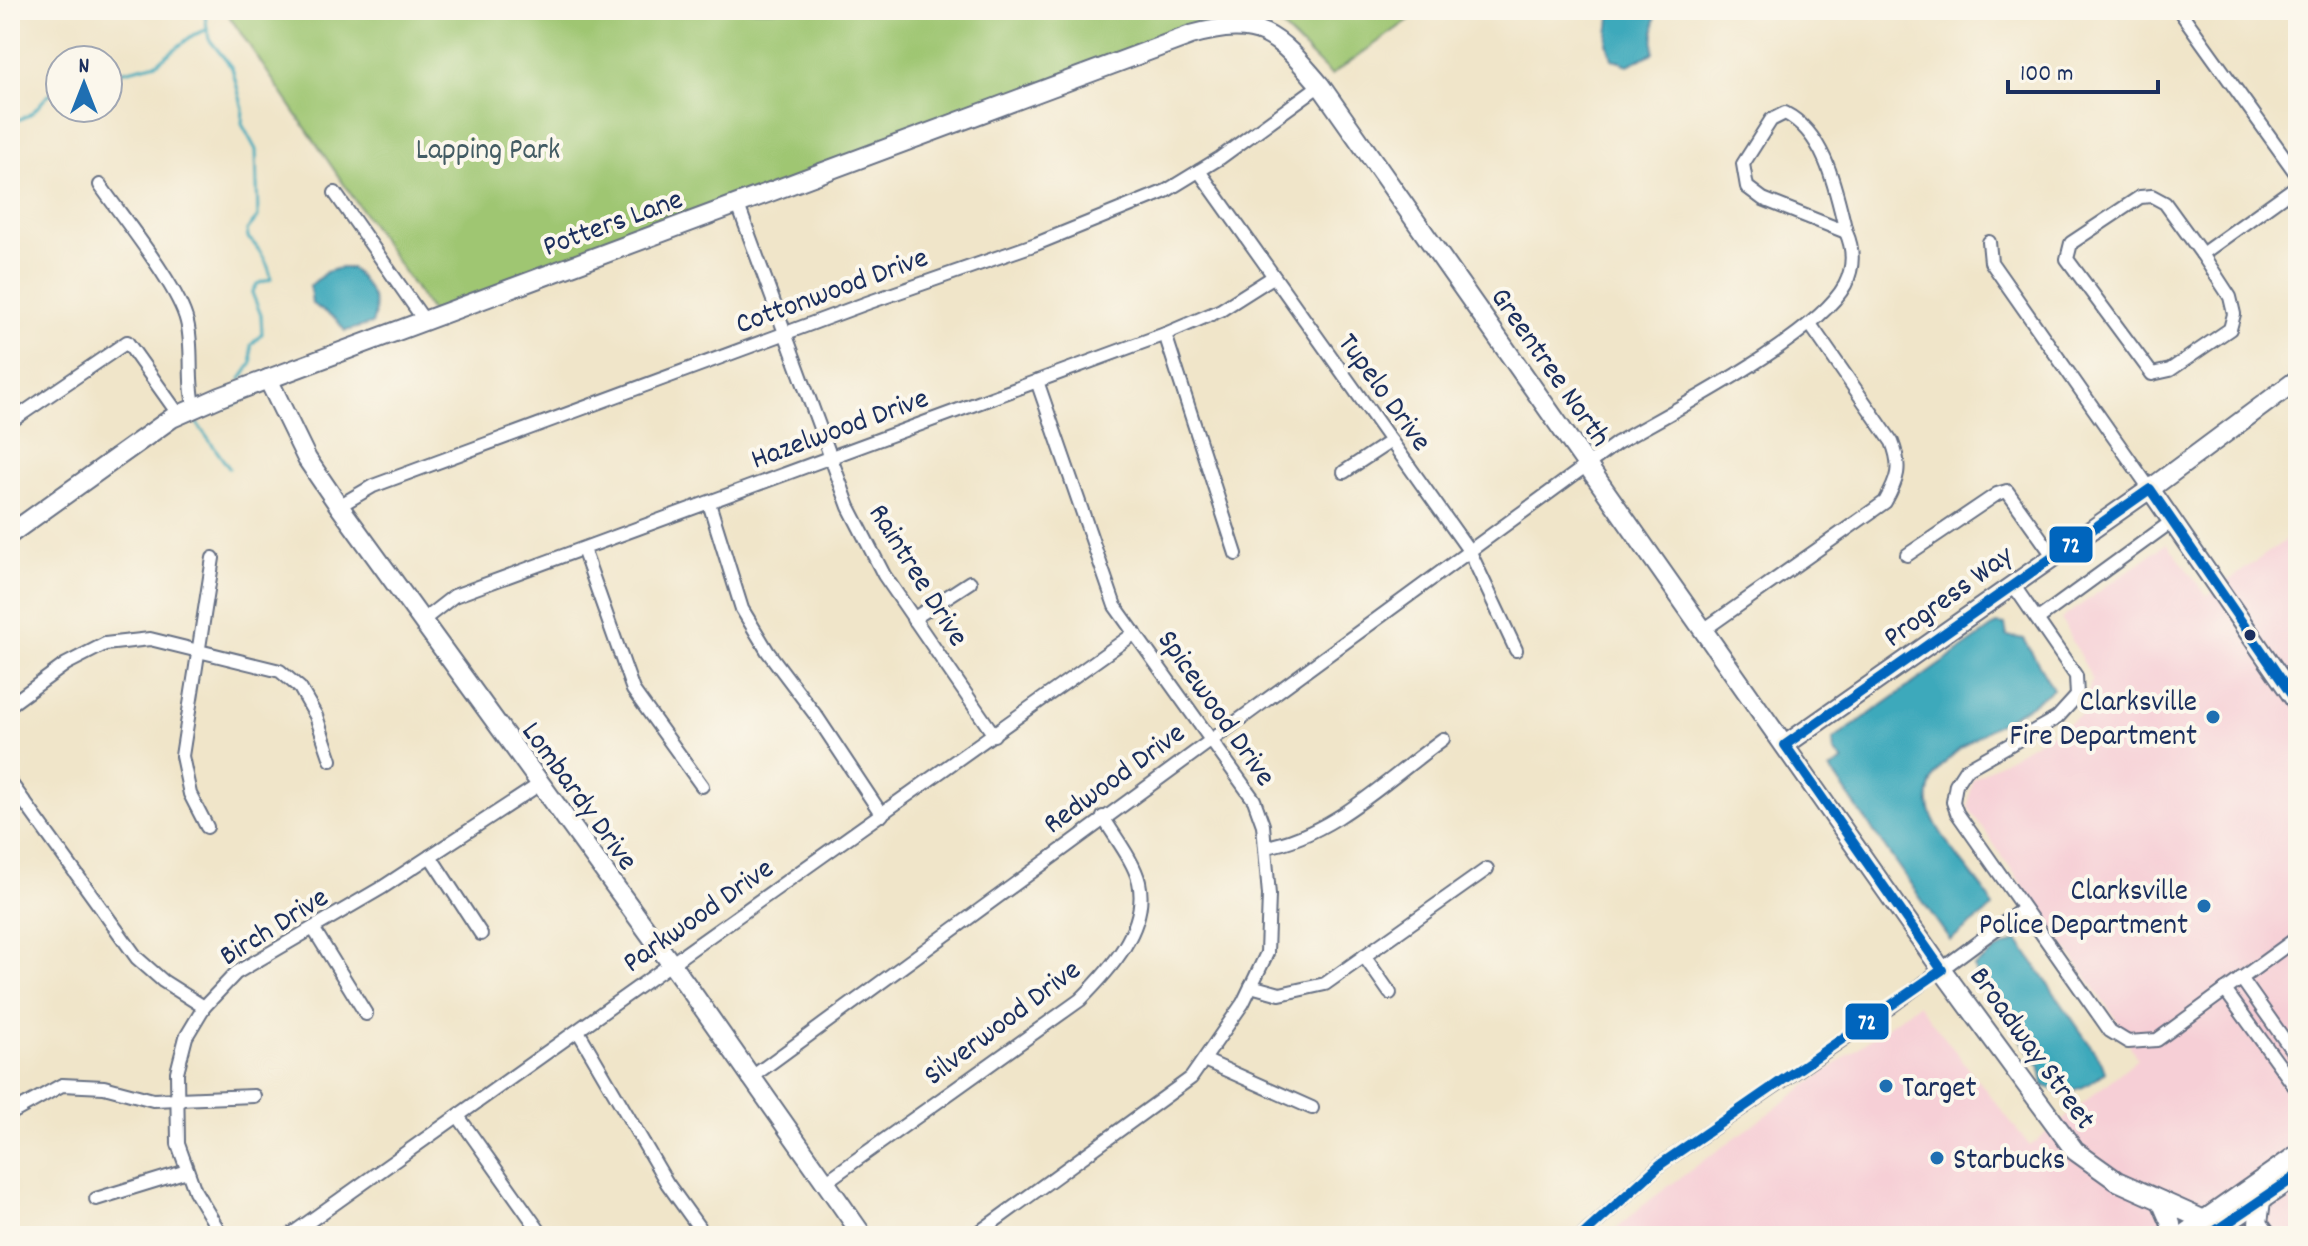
<svg xmlns="http://www.w3.org/2000/svg" width="2308" height="1246" viewBox="0 0 2308 1246" font-family="Dekko,sans-serif">
	<style>
		.built { fill: #f6cfd6 }
		.green { fill: #9fc672; stroke: #5d7a68; stroke-width: 2 }
		.water { fill: #3ca9bb; stroke: #2c6c8c; stroke-width: 2 }
		.lines { fill: none; stroke-linecap: round; stroke-linejoin: round }
		.stream { stroke: #3ca9bb; stroke-width: 3 }
		.street-casing { stroke: #666f83; stroke-width: 16 }
		.secondary-casing { stroke: #666f83; stroke-width: 22 }
		.street { stroke: #fff; stroke-width: 12 }
		.secondary { stroke: #fff; stroke-width: 18 }
		.bus-1-casing { stroke: #fbf7ec; stroke-width: 16 }
		.bus-1 { stroke: #0065bd; stroke-width: 10 }
		.bus-dot { fill: #1b2f5e; stroke: #fbf7ec; stroke-width: 3 }
		.poi-dot { fill: #1f6fb2; stroke: #fbf7ec; stroke-width: 3 }
		.labels { text-anchor: middle; stroke-width: 8; stroke-linejoin: round; paint-order: stroke }
		.park-label { font-size: 30px; fill: #435c64; stroke: #fbf7ec }
		.street-label { font-size: 30px; fill: #1b2f5e; stroke: #fbf7ec }
		.poi-label { font-size: 30px; fill: #1b2f5e; stroke: #fbf7ec; text-anchor: end }
		.line-badge { stroke: #fbf7ec; stroke-width: 3 }
		.badge-label { font-size: 22px; text-anchor: middle; font-weight: bold; fill: #fff }
	</style>
	<rect width="100%" height="100%" fill="#fbf7ec"/>
	<filter id="ink" filterUnits="userSpaceOnUse"><feTurbulence type="fractalNoise" baseFrequency=".0125" numOctaves="2"/><feDisplacementMap in="SourceGraphic" scale="16" xChannelSelector="R" yChannelSelector="G"/><feConvolveMatrix kernelMatrix="1 2 1 2 8 2 1 2 1" color-interpolation-filters="sRGB"/></filter>
	<filter id="wash" filterUnits="userSpaceOnUse"><feTurbulence type="fractalNoise" baseFrequency=".006" numOctaves="4" result="noise"/><feDisplacementMap in="SourceGraphic" scale="32" xChannelSelector="R" yChannelSelector="G"/><feGaussianBlur stdDeviation="1.8" result="paint"/><feColorMatrix in="noise" values="0 0 0 0 0 0 0 0 0 0 0 0 0 0 0 0 0 1.4 0 .05"/><feComposite in="paint" operator="in"/></filter>
	<g filter="url(#wash)">
		<rect width="100%" height="100%" fill="#f0e5c9"/>
		<polygon class="built" points="2298,531 2298,1236 1609,1236 1643,1205 1918,1004 2030,1146 2137,1059 2118,1022 1968,807 1973,779 2080,716 2092,679 2061,619 2167,543 2207,596"/>
		<polygon class="green" points="225,10 1423,10 1331,75 1279,24 1234,21 434,316"/>
		<g class="water">
			<polygon points="1611,10 1655,10 1653,53 1628,65 1612,59 1607,43"/>
			<path d="M340,268H351C367,283 381,302 372,324L345,331L336,319L312,304L310,286L326,272Z"/>
			<path d="M1997,624L2005,625L2007,636L2024,639L2053,689C2017,721 1905,756 1933,818C1946,846 1972,873 1990,899L1993,908L1950,940L1830,769L1843,761L1834,752L1833,740Z"/>
			<path d="M2018,940L2101,1061L2105,1072C2084,1091 2070,1094 2043,1086L2040,1067L1976,975L1974,967L1997,950Z"/>
		</g>
		<g class="lines">
			<g class="stream">
				<path d="M204,10L209,39L232,68L243,109L242,124L256,150L258,217L247,230L248,238C258,246 270,266 271,279L257,284L252,293L261,315L262,334L251,345L252,363L241,379"/>
				<polyline points="108,75 157,63 193,35 206,30"/>
				<path d="M10,130L16,120C40,115 39,96 60,89"/>
				<polyline points="229,468 194,419 239,402"/>
			</g>
		</g>
	</g>
	<g filter="url(#ink)">
		<g class="lines">
			<g class="street-casing">
				<g id="street">
					<polyline points="2179,10 2298,176"/>
					<path d="M1785,113C1826,134 1836,191 1846,232L1763,199L1747,187L1743,164L1771,120Z"/>
					<polyline points="1199,171 1470,552 1516,650"/>
					<path d="M100,185C122,217 179,287 187,322C194,350 187,380 195,408"/>
					<polyline points="335,193 424,320"/>
					<polygon points="2152,196 2165,203 2202,254 2230,297 2234,314 2230,329 2170,370 2152,374 2067,259 2071,243 2140,197"/>
					<polyline points="738,205 849,507 884,575 994,735"/>
					<polyline points="1989,242 1991,262 2150,489"/>
					<polyline points="2202,254 2298,185"/>
					<polyline points="1165,334 1236,554"/>
					<polyline points="10,422 127,342 179,415"/>
					<polyline points="1344,472 1391,441"/>
					<polyline points="709,503 742,609 768,652 817,717 882,815"/>
					<polyline points="339,506 373,486 867,303 1036,244 1166,191 1220,158 1320,85"/>
					<polyline points="583,549 633,690 702,786"/>
					<polyline points="1907,555 1997,494 2007,491 2052,554"/>
					<polyline points="2012,583 2076,676 2077,696 2057,718 1965,770 1956,784 1953,802 1957,813 2110,1031 2128,1042 2157,1040 2298,937"/>
					<polyline points="913,619 970,582"/>
					<polyline points="2038,619 2171,522"/>
					<polyline points="422,621 454,596 1165,334 1221,310 1273,277"/>
					<path d="M1705,629L1885,502C1898,479 1902,467 1892,442L1810,324"/>
					<polyline points="10,705 66,664 105,644 150,639 280,671 300,688 316,716 331,760"/>
					<polyline points="10,782 137,958 163,981 204,1007"/>
					<polyline points="207,827 190,794 182,756 213,558"/>
					<path d="M1265,847C1332,836 1389,778 1443,739"/>
					<polyline points="430,856 481,934"/>
					<polyline points="313,928 366,1014"/>
					<polyline points="1364,956 1390,993"/>
					<polyline points="2241,978 2298,1059"/>
					<polyline points="1251,986 1280,994 1325,984 1487,869"/>
					<polyline points="2225,990 2298,1091"/>
					<polyline points="578,1031 667,1183 705,1236"/>
					<polyline points="1204,1060 1312,1108"/>
					<path d="M749,1079L1617,443C1672,411 1817,337 1845,285C1854,267 1854,250 1846,232"/>
					<polyline points="10,1114 62,1085 104,1087 153,1100 254,1096"/>
					<polyline points="458,1116 543,1236"/>
					<path d="M824,1183L1080,1000C1109,971 1149,928 1139,882C1134,861 1114,836 1103,817"/>
					<polyline points="96,1199 187,1171"/>
					<polyline points="222,1236 195,1191 178,1144 177,1072 186,1037 204,1007 236,973 383,887 540,784"/>
					<polyline points="289,1236 1135,633"/>
					<polyline points="974,1236 1191,1078 1243,1003 1267,953 1269,895 1263,825 1254,800 1115,606 1037,381"/>
					<polyline points="1582,1236 1661,1164 1889,1008 2023,909"/>
				</g>
			</g>
			<g class="secondary-casing">
				<g id="secondary">
					<polyline points="268,379 307,459 339,506 691,991 863,1236"/>
					<polyline points="2150,489 2298,704"/>
					<path d="M10,534L172,418L220,397L1191,35C1260,16 1276,33 1320,85L1942,970L2075,1151L2117,1181L2240,1236"/>
					<polyline points="1785,745 2150,489 2298,379"/>
					<polyline points="2161,1201 2171,1224 2171,1236"/>
					<polyline points="2261,1201 2258,1223 2267,1236"/>
					<polyline points="2181,1236 2298,1154"/>
					<polyline points="2208,1236 2298,1175"/>
				</g>
			</g>
			<use href="#street" class="street"/>
			<use href="#secondary" class="secondary"/>
			<g class="bus-1-casing">
				<g id="bus-1">
					<polyline points="1582,1236 1661,1164 1942,970 1785,745 2150,489 2298,704"/>
					<polyline points="2208,1236 2298,1175"/>
				</g>
			</g>
			<use href="#bus-1" class="bus-1"/>
		</g>
	</g>
	<circle class="bus-dot" cx="2250" cy="635" r="7"/>
	<g class="poi-dot">
		<circle cx="2213" cy="717" r="8"/>
		<circle cx="2204" cy="906" r="8"/>
		<circle cx="1886" cy="1086" r="8"/>
		<circle cx="1937" cy="1158" r="8"/>
	</g>
	<g class="labels">
		<g class="park-label">
			<text x="488" y="158">Lapping Park</text>
		</g>
		<g class="street-label">
			<text transform="translate(612 221) rotate(-20)" y="10">Potters Lane</text>
			<text transform="translate(831 289) rotate(-20)" y="10">Cottonwood Drive</text>
			<text transform="translate(1552 366) rotate(55)" y="10">Greentree North</text>
			<text transform="translate(1386 391) rotate(54)" y="10">Tupelo Drive</text>
			<text transform="translate(839 427) rotate(-20)" y="10">Hazelwood Drive</text>
			<text transform="translate(920 574) rotate(58)" y="10">Raintree Drive</text>
			<text transform="translate(1947 595) rotate(-36)" y="10">Progress Way</text>
			<text transform="translate(1218 707) rotate(55)" y="10">Spicewood Drive</text>
			<text transform="translate(1113 777) rotate(-36)" y="10">Redwood Drive</text>
			<text transform="translate(581 795) rotate(54)" y="10">Lombardy Drive</text>
			<text transform="translate(697 914) rotate(-35)" y="10">Parkwood Drive</text>
			<text transform="translate(273 925) rotate(-32)" y="10">Birch Drive</text>
			<text transform="translate(1001 1021) rotate(-37)" y="10">Silverwood Drive</text>
			<text transform="translate(2034 1047) rotate(54)" y="10">Broadway Street</text>
		</g>
		<g class="poi-label">
			<text x="2197" y="710">Clarksville<tspan x="2197" dy="34">Fire Department</tspan></text>
			<text x="2188" y="899">Clarksville<tspan x="2188" dy="34">Police Department</tspan></text>
			<text x="1902" y="1096" text-anchor="start">Target</text>
			<text x="1953" y="1168" text-anchor="start">Starbucks</text>
		</g>
	</g>
	<g class="line-badge">
		<rect x="2048" y="525" width="46" height="39" rx="8" fill="#0065bd"/>
		<rect x="1844" y="1002" width="46" height="39" rx="8" fill="#0065bd"/>
	</g>
	<g class="badge-label">
		<text x="2071" y="552">72</text>
		<text x="1867" y="1029">72</text>
	</g>
	<rect width="2308" height="1246" fill="none" stroke="#fbf7ec" stroke-width="40"/>
	<g transform="translate(84 84)"><circle r="38" fill="#fbf7ec" stroke="#a1a7b3" stroke-width="2"/>
	<path d="M0-6L14 30L0 20L-14 30Z" fill="#1f6fb2"/>
	<text y="-12" font-size="22" font-weight="bold" text-anchor="middle" fill="#1b2f5e">N</text>
	</g>
	<path d="M2008 80v12h150v-12" fill="none" stroke="#1b2f5e" stroke-width="4"/>
	<text x="2020" y="80" font-size="24" fill="#1b2f5e" stroke="#fbf7ec" stroke-width="6" paint-order="stroke">100 m</text>
</svg>
